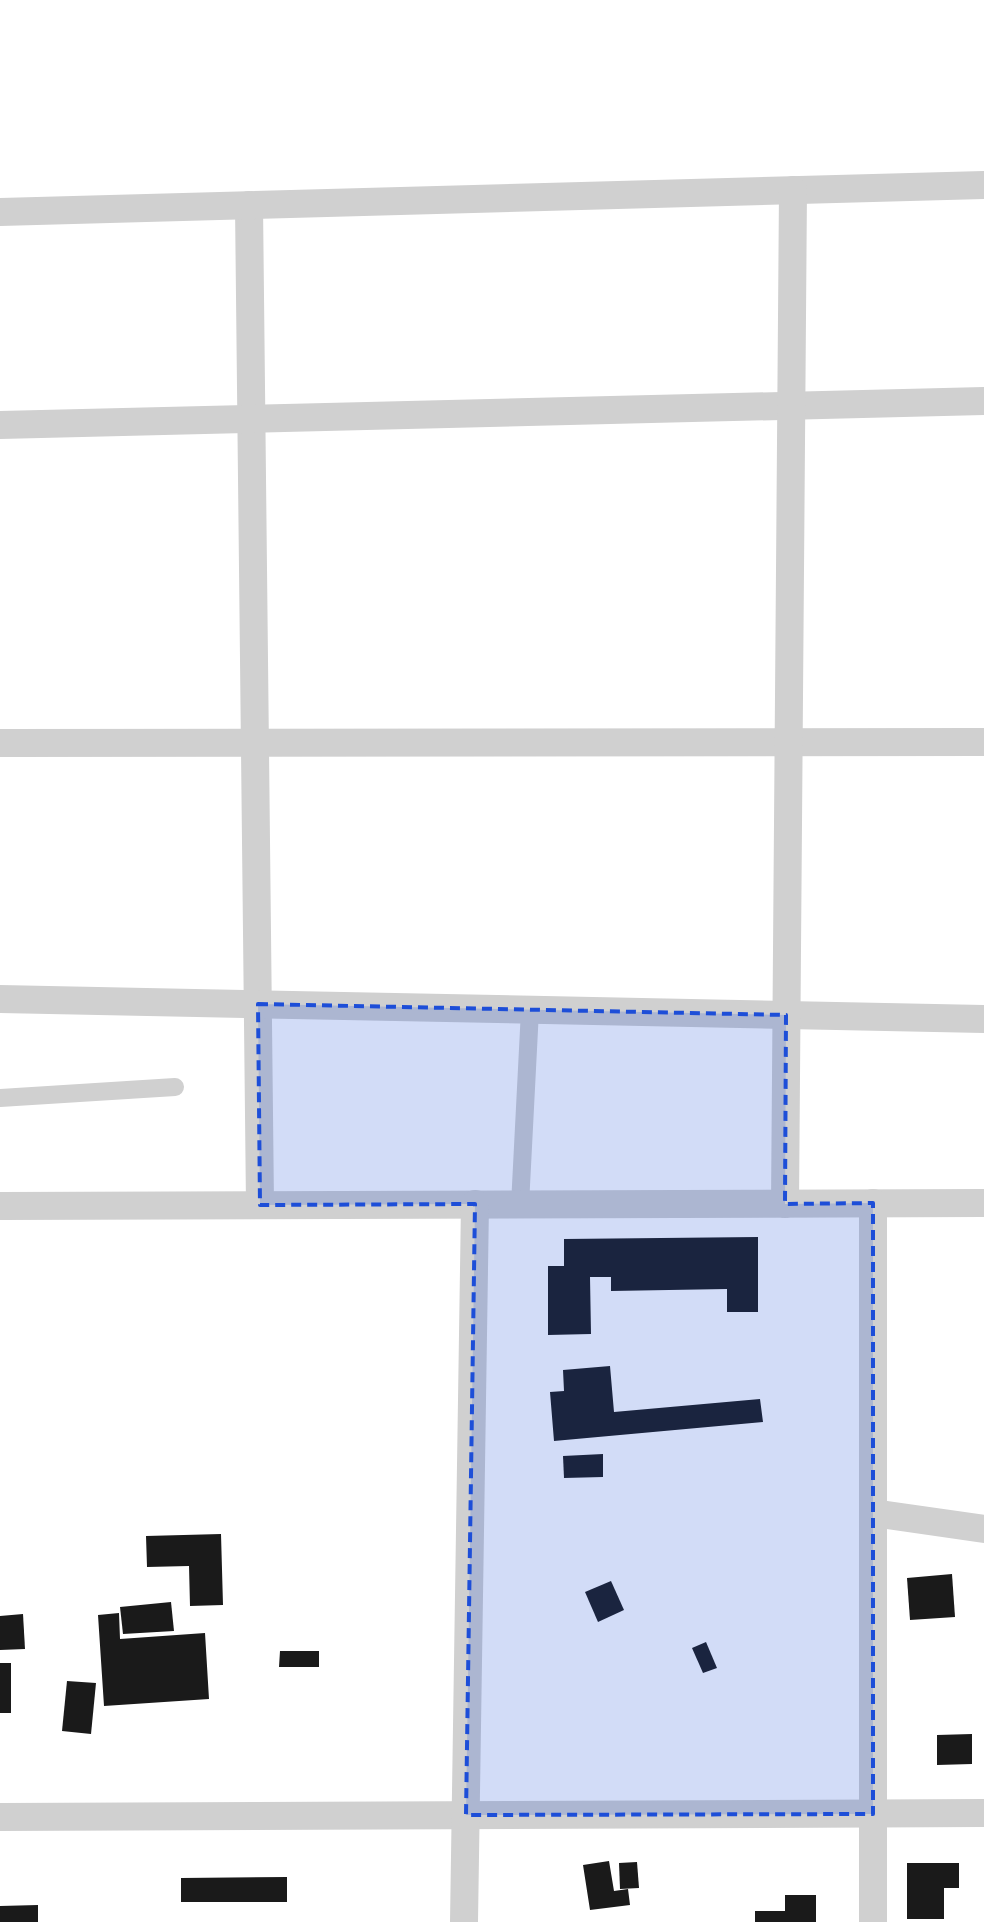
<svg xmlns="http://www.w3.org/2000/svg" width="984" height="1922" viewBox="0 0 984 1922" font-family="Helvetica,sans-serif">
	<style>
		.building { fill: #1a1a1a }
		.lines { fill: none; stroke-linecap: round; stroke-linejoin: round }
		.service { stroke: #d0d0d0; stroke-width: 18 }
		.minor { stroke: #d0d0d0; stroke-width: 28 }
		.marked { fill: #1d4ed8; fill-opacity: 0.2; stroke: #1d4ed8; stroke-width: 4; stroke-dasharray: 10 6; stroke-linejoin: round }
	</style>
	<rect width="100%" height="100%" fill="#fff"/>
	<g class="building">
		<polygon points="758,1237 758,1312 727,1312 727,1289 611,1291 611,1277 590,1277 591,1334 548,1335 548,1266 564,1266 564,1239"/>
		<polygon points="610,1366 614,1412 760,1399 763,1422 554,1441 550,1392 564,1391 563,1370"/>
		<polygon points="603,1454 603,1477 564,1478 563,1456"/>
		<polygon points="221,1534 223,1605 190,1606 189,1566 147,1567 146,1536"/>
		<polygon points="952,1574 955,1617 910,1620 907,1578"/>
		<polygon points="611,1581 624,1610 598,1622 585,1592"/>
		<polygon points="171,1602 174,1631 123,1634 120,1607"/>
		<polygon points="119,1613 120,1639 205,1633 209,1699 104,1706 98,1615"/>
		<polygon points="23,1614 25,1649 0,1650 0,1616"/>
		<polygon points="706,1642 717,1668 703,1673 692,1648"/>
		<polygon points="280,1651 319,1651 319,1667 279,1667"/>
		<rect x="0" y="1663" width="11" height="50"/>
		<polygon points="67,1681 96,1683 91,1734 62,1731"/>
		<polygon points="972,1734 972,1764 937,1765 937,1735"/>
		<polygon points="609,1861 614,1891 628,1889 630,1905 590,1910 583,1865"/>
		<polygon points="637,1862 639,1888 620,1889 619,1863"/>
		<polygon points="907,1863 959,1863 959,1888 944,1888 944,1919 907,1919"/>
		<polygon points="287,1877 287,1902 181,1902 181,1878"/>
		<polygon points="785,1895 816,1895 816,1922 755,1922 755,1911 785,1911"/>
		<polygon points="38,1905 38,1922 0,1922 0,1906"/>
	</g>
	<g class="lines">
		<g class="service">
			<polyline points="0,1098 175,1087"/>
			<polyline points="520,1205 530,1010"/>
		</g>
		<g class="minor">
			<polyline points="249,205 260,1205"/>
			<polyline points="0,212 984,185"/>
			<polyline points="0,425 984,401"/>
			<polyline points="0,743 984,742"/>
			<polyline points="0,999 984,1019"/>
			<polyline points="785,1204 793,190"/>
			<polyline points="0,1206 984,1203"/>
			<polyline points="873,1513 984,1529"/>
			<polyline points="0,1817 984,1813"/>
			<polyline points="464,1922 475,1204"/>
			<polyline points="873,1922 873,1203"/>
		</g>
	</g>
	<path class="marked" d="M258,1004L786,1015L785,1204L873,1203V1814L466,1815L475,1204L260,1205Z"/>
</svg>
